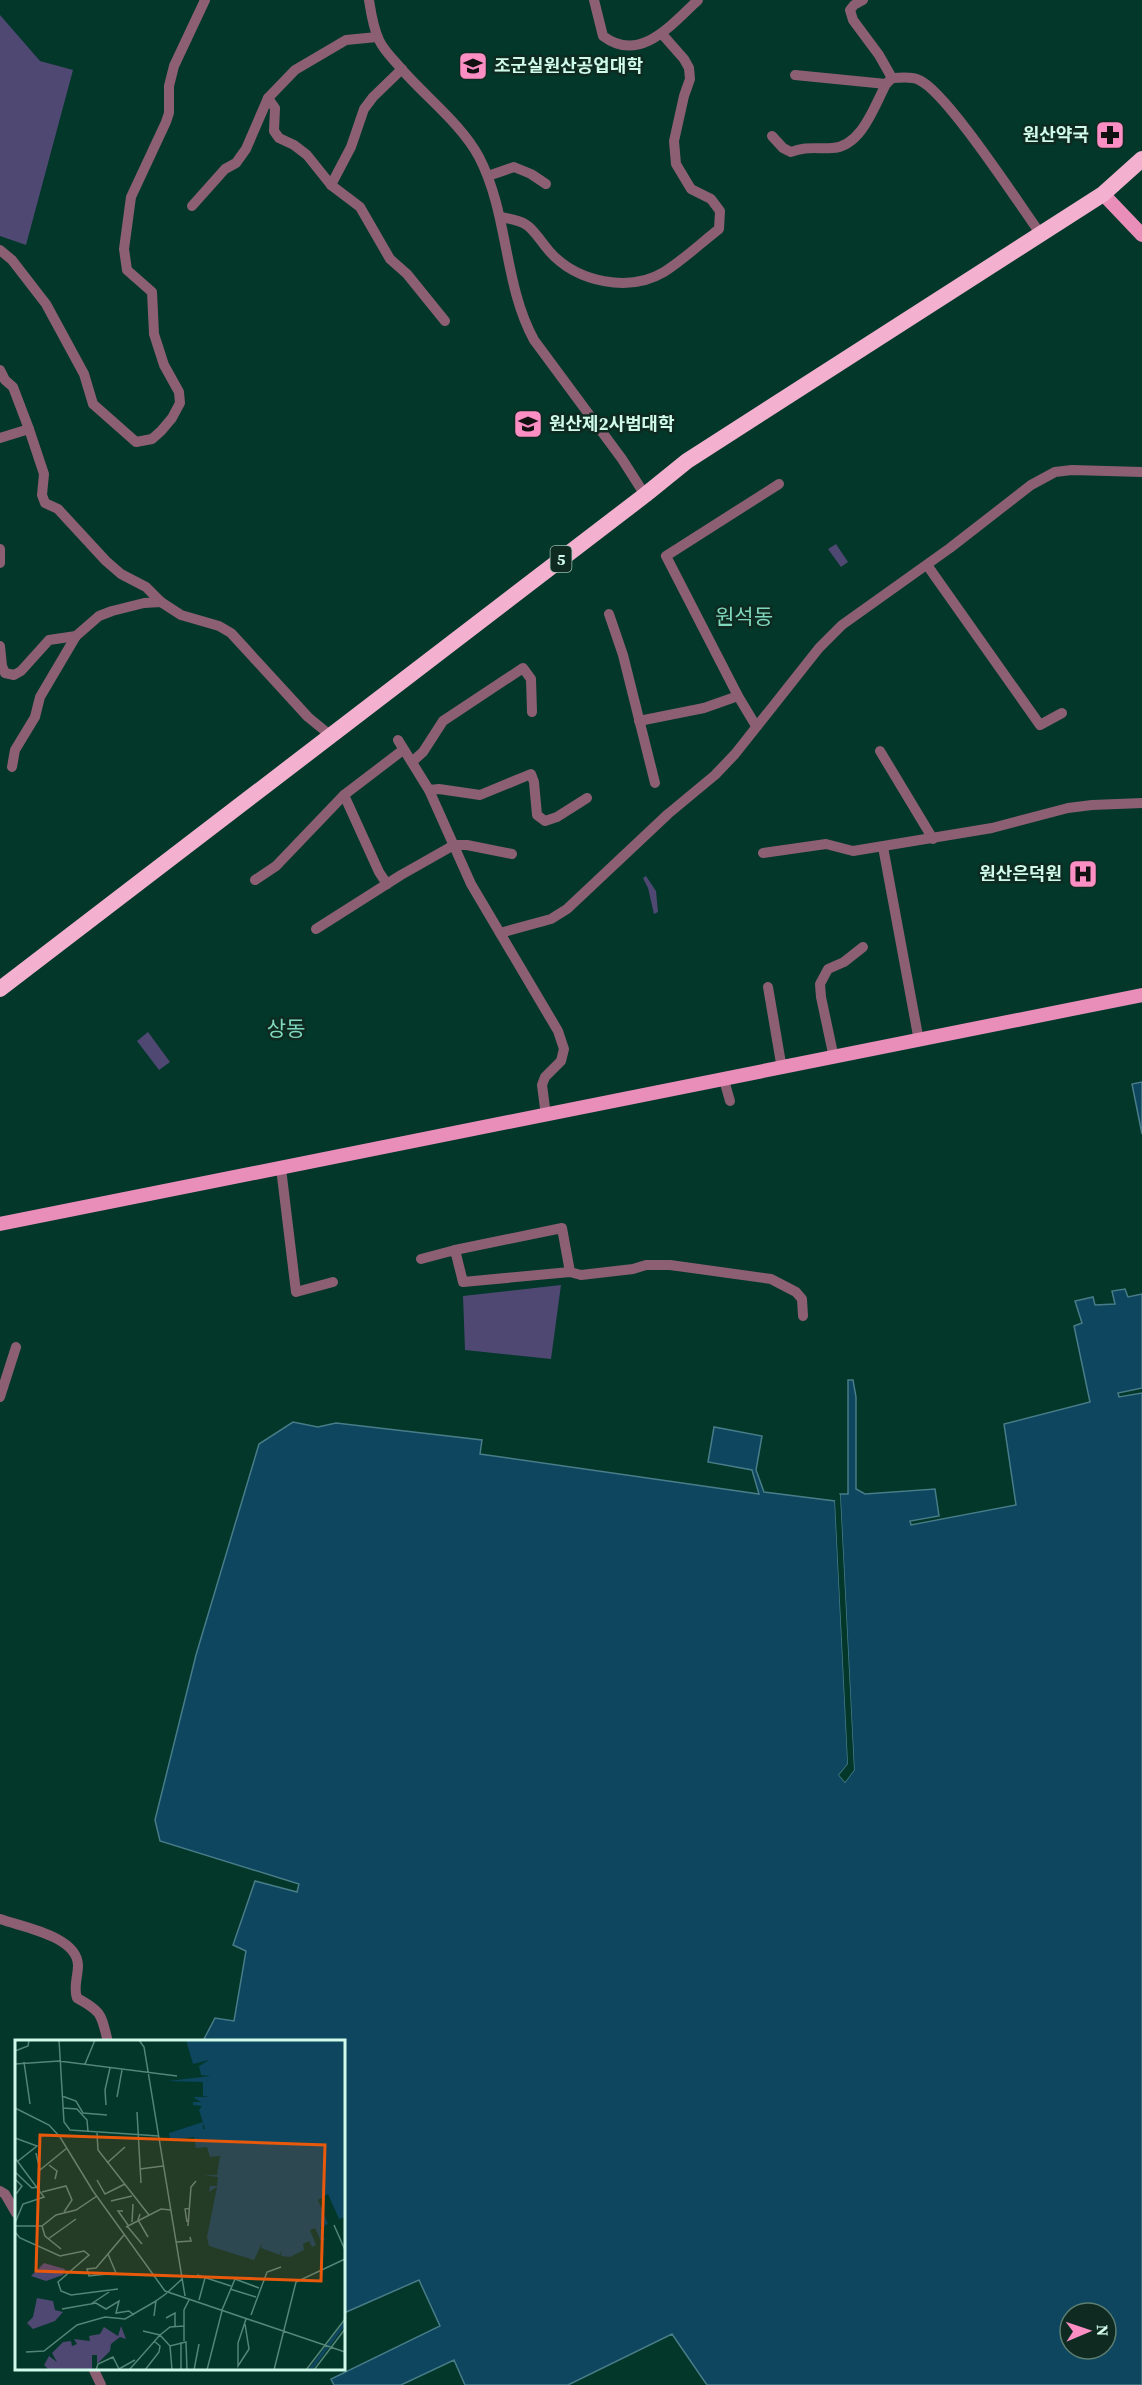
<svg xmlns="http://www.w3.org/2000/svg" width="1142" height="2385" viewBox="0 0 1142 2385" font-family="'Source Serif 4','Noto Sans KR',serif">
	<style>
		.green { fill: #4f4872 }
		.water { fill: #0d465e; stroke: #487c88; stroke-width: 1.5; fill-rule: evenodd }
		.pier { fill: #02372a }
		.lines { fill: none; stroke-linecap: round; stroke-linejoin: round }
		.minor { stroke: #8c5f73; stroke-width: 10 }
		.major { stroke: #e98db9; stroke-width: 14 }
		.highway { stroke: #f4b1cf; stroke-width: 16 }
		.labels { text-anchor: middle; stroke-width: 5; stroke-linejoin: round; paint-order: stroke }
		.shield { fill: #0e2a21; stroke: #96bcae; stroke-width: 1.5 }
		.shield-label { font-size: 16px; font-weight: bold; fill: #d0faea }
		.poi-label { font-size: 18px; font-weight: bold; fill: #d0faea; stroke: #0e2a21; text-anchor: start }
		.quarter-label { font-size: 21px; fill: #80d9bc; stroke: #0e2a21 }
		.inset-river { fill: none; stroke: #0d465e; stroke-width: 3 }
		.inset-road { fill: none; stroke: #548577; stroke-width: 1.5 }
		.view { fill: #e8590c; fill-opacity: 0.15; stroke: #e8590c; stroke-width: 3 }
		.inset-edge { fill: none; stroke: #d0faea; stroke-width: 3 }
	</style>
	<rect width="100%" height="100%" fill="#02372a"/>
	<g class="green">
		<polygon points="0,15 40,61 73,70 26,245 0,236"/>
		<polygon points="836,544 848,562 841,567 828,549"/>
		<polygon points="646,876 656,891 658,912 654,914 648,888 643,878"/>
		<polygon points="148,1032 170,1062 159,1070 137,1041"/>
		<polygon points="561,1285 551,1359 465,1350 463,1296"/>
	</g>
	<g class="water">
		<polygon points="1142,1082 1142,1134 1132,1084"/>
		<path d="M1125,1289L1128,1297L1142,1294V1388L1118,1393L1119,1397L1142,1393V2385H707L672,2334L568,2385H465L454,2360L401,2385H334L331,2379L440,2326L419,2280L344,2313V2042H214L204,2039L215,2018L234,2021L246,1951L233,1945L255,1881L297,1892L299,1884L160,1841L155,1820L196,1655L259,1444L293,1422L318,1427L336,1423L482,1440L480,1454L759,1494L752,1470L708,1462L714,1427L762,1436L756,1470L764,1492L835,1501L848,1764L839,1775L845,1782L854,1770L840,1494H848V1380H853L856,1397V1489L865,1494L935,1489L939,1516L910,1521L911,1525L1016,1505L1004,1424L1090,1402L1074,1326L1082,1323L1075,1301L1093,1297L1095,1305L1115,1304L1112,1291ZM1070,2313H1106V2349H1070Z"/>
	</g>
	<polygon class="pier" points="840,1494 854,1770 845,1782 839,1775 848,1764 835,1501"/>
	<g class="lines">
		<g class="minor">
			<path d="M369,0C371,13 373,27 379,40C383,49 391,57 398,65C423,95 461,123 479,157C509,215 503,283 534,340L622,459L645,495"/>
			<path d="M594,0L603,36C640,64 672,24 698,0"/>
			<path d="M863,0L854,5L850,10L853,20L879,55L892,78C900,78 912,76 919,80C946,91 1019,204 1040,233"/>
			<polyline points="795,75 886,84"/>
			<polyline points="268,98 275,108 274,131 279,138 294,145 307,155 331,185 360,207 390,259 407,274 445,321"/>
			<path d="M772,136L783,148L791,152C805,146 817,149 832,148C861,147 874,107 886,84L892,78"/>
			<polyline points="488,176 514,167 531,174 546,184"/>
			<polyline points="331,185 351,147 364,109 373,97 402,69"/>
			<polyline points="192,206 225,169 236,163 246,149 268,98 295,70 346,40 377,37"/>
			<path d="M500,217C534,222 530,229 550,252C577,282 629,293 664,272C683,260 701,243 719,229L720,211L711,199L691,189L676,164L674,141L684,96L690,79L689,68L684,59L662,34"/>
			<polyline points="0,250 12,260 46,304 84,374 93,404 136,442 152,439 161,431 172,418 180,403 179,392 164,365 154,334 152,292 127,270 124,249 131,197 166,122 169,113 169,86 174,66 205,0"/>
			<polyline points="0,370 5,380 13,387 29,429"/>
			<polyline points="0,438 29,429 44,474 42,495 45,503 58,509 106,561 121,574 146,587 161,602"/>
			<polyline points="0,549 0,563"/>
			<polyline points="927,565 1040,725 1062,713"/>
			<polyline points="609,614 623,655 655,783"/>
			<polyline points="0,646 2,666 5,673 14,675 21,671 49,640 76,636 99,616 112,611 144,603 161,602 181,615 219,626 231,633 308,717 330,735"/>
			<polyline points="639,721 704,708 738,696"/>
			<polyline points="756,726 738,696 666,556 779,484"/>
			<polyline points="398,740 429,790 471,884 558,1031 564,1049 561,1061 545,1077 542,1085 546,1116"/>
			<polyline points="880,751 933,839"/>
			<polyline points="413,761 423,752 443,721 523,668 531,679 532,712"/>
			<polyline points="12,767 15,750 35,717 40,697 76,636"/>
			<polyline points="429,790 439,789 480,795 531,774 534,782 537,815 545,821 557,817 587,798"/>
			<polyline points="344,795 379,872 387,884"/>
			<polyline points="883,847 919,1041"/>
			<polyline points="763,853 826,844 853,851 992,828 1068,808 1092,805 1142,803"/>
			<polyline points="255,880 276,866 344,795 403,750"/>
			<polyline points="316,929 401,875 454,845 467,845 512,854"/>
			<polyline points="500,933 551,919 567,909 668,814 715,775 735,754 819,648 842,625 950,548 1031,485 1055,472 1072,470 1142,472"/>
			<polyline points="768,987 782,1069"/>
			<polyline points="834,1058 821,997 820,984 828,969 844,962 863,947"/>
			<polyline points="724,1080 730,1101"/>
			<polyline points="281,1168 296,1292 333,1282"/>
			<polyline points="455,1250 562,1228 570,1272"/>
			<polyline points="421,1259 455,1250 463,1282 570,1272 581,1275 633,1269 646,1265 670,1265 771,1279 796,1292 802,1299 803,1316"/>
			<polyline points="0,1397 16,1347"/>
			<path d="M0,1919C22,1927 77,1936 78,1965C78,1977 73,1987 77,1998C103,2012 101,2015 108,2042"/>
			<polyline points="0,2191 5,2194 16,2213"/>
			<polyline points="93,2368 101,2385"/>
		</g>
		<g class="major">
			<polyline points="1103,194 1142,235"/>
			<polyline points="0,1224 1142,995"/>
		</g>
		<polyline class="highway" points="0,989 645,495 687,461 1103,194 1142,159"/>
	</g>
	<defs>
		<g id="university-square" transform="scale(1.5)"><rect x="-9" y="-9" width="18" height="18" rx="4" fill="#fb8fc3" stroke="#0e2a21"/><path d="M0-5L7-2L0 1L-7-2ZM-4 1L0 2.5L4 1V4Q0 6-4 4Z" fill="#111"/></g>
		<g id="pharmacy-square" transform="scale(1.5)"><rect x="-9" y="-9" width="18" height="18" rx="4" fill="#fb8fc3" stroke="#0e2a21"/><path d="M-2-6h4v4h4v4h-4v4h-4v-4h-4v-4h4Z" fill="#111"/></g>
		<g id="hospital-square" transform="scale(1.5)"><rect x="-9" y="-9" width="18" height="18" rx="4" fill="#fb8fc3" stroke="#0e2a21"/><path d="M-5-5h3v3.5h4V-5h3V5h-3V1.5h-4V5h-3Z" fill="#111"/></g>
	</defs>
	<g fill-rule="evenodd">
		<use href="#university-square" x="473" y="66"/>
		<use href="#pharmacy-square" x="1110" y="135"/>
		<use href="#university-square" x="528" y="424"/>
		<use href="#hospital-square" x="1083" y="874"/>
	</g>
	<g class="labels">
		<rect class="shield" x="550.5" y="546" width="21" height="26" rx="4.5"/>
		<g class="shield-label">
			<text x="561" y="565">5</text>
		</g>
		<g class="poi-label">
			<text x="494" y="72">조군실원산공업대학</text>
			<text x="1089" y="141" text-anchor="end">원산약국</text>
			<text x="549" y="430">원산제2사범대학</text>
			<text x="1062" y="880" text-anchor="end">원산은덕원</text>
		</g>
		<g class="quarter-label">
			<text x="744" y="624">원석동</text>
			<text x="286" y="1036">상동</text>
		</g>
	</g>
	<g transform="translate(15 2040)">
		<rect width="330" height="330" fill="#02372a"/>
		<path d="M29,223L50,229L48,235L31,241L16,236ZM22,258L38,261L40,270L48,272L40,281L18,289L12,283L18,277ZM106,286L111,299L105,297L96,304L95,311L82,324V315H77V330H34L29,325L34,316L42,322L37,313L48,302L56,301L57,306L62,304L59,299L75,301L74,296L85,294L89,287L103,296Z" fill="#4f4872"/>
		<path d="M171,0H330V177L324,179L313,154L303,160L313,184L305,187L310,200L306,201L300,188L295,190L301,205L297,207L294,201L288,204L289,210L275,217L266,216L267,210L265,215L246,208L247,203L239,220L194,206L192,197L202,147L194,152L195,146H202L203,137L189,135H202L205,116L195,117L192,107L181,108L179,97L155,100L154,93L188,82V89H190L184,70L187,66L178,65V62H186L178,57H195L188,56V42L153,41L195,36L186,35L184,26L194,20L178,24Z" fill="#0d465e"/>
		<path class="inset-river" d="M295,330L330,283"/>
		<path class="inset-road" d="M44,0L49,82L55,90L144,96M124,0L129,7L170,256M0,11L13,6L14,0M9,22L15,64M0,24L44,21L162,36M70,24L80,0M47,56L61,61L68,73L92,75M102,57L107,30M91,65L90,50L95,28M0,68L34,85L45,97L78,151L150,251L330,312M48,68L62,69L72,80L73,92M122,72L126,143M82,93L83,110L134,175M0,98L22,106L3,121M21,113L25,130L52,108M0,118L29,157L8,164L0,183M92,123L110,107M34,125L42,131L40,139M125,129L148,126M0,132L17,148L23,147M0,139L7,146L1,154M82,140L90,154L110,144M27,152L51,146L57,160L49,172M96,161L117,156M108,171H103L113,185M125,174L123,180L133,197M117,182L118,164M172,182L170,169L175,168M319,185L330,210M0,186H27L41,175L61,170L82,156M27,186L30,196L46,209M112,186L127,204M173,186L176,147L181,141M111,187L146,169L156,170M0,192L5,198L45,216L69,211L74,215L43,242L46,251L56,255L103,249M33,199L61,179M161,202L176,201L175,197M93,214L81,228L72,229L74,236L101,233L93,214L109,195M182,235L216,246M215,249L241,257M153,252L167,239M184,260L190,238M76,264L94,252M47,269L81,263L91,269L104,261L101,273L114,271L119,275M207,270L220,239L244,248M236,275L252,232L266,227M139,276L141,261L152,253M151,278L160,273V286M230,284L234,309L223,326V303L231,279M169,286L155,287L145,295L155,306L171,302L172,330M169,301V270L174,260M166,302V330M155,306L157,330M11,312L29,311L62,285L90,277L110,279L141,261M81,330L83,324L98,317L104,329L120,320M114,330L145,295L128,291M130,330L144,312L145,306L139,301M179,330L184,304M192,330L207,271M259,330L281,242L330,219M291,330L330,279M299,330L330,289"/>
		<path class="view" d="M25,95L310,105L306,241L21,231Z"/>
		<rect width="330" height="330" class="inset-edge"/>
	</g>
	<g transform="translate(1088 2331) rotate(88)"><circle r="28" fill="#0e2a21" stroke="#5c7d71" stroke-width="1.5"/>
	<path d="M0-4.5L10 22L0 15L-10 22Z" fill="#fb8fc3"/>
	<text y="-9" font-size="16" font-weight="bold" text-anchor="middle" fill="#d0faea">N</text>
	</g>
</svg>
